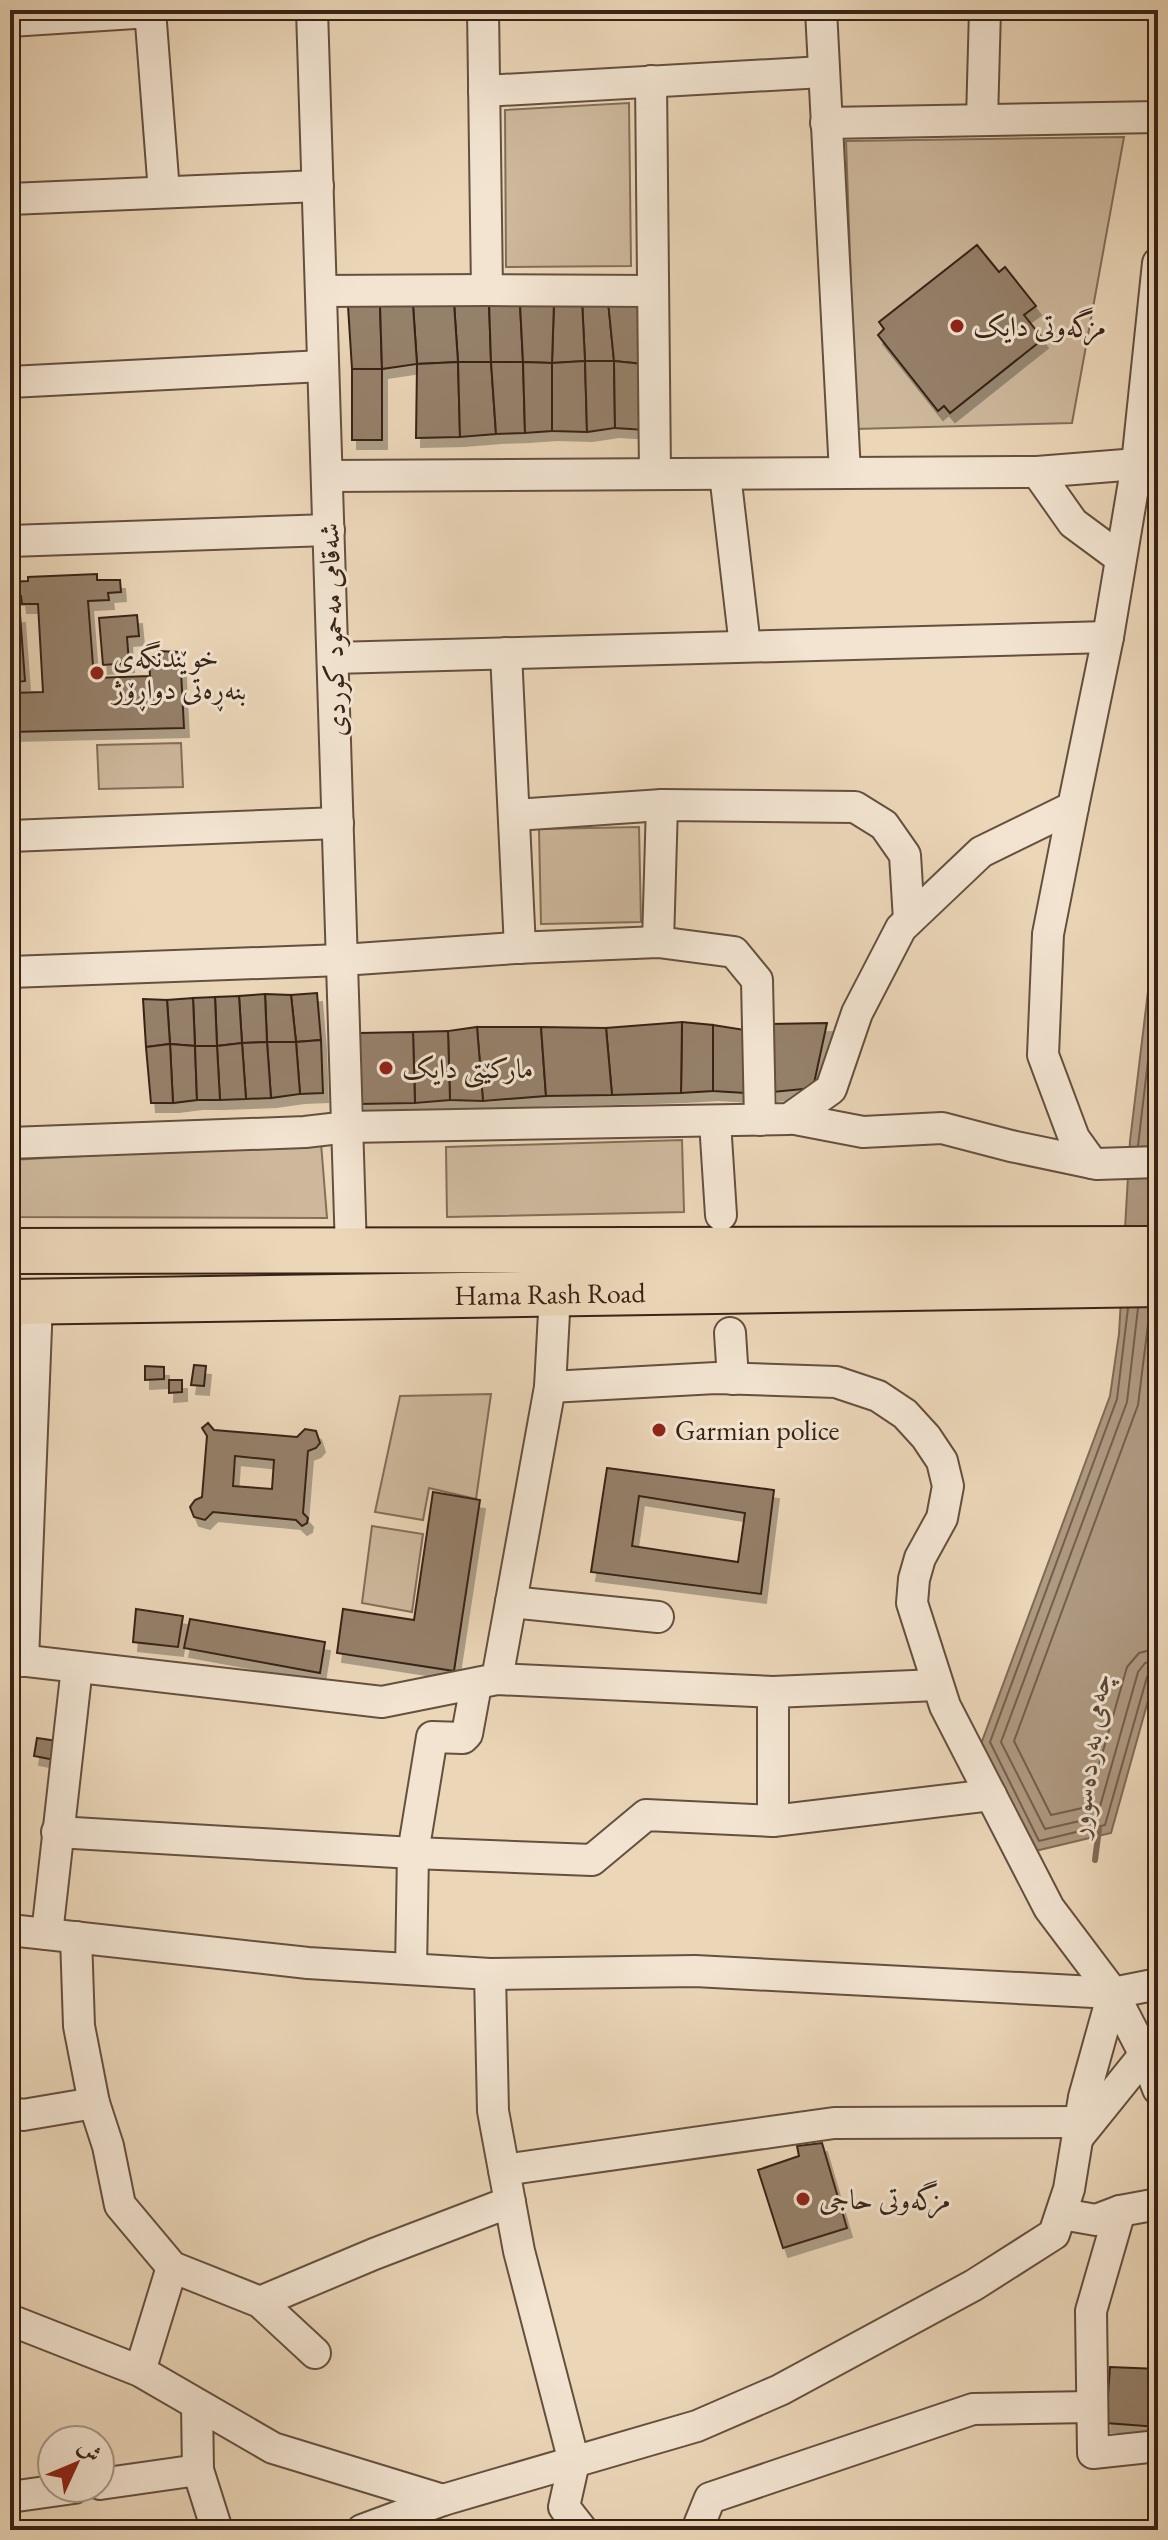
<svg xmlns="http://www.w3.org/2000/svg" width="1168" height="2540" viewBox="0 0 1168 2540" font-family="'EB Garamond',Amiri,serif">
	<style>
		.green { fill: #cdb89c; stroke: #826e59; stroke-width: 2 }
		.water { fill: #ae9981; stroke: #7f6a56; stroke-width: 2 }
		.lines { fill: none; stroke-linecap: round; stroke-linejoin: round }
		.shore { stroke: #735e4c; stroke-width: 2 }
		.stream { stroke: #7f6a56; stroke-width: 6 }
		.building { fill: #95806a; stroke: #382316; stroke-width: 2; fill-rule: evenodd; filter: url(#shadow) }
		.minor-casing { stroke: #65503e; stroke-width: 34 }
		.highway-casing { stroke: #382316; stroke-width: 48 }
		.minor { stroke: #f2e4d1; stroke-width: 30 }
		.highway { stroke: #ebd6b8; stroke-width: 44 }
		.poi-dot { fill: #8f2418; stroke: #f2e4d1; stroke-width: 3 }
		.labels { text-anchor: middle; stroke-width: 6; stroke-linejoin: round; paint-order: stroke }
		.poi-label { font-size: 28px; fill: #382316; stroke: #f2e4d1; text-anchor: start }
		.street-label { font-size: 28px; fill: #382316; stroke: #f2e4d1 }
		.water-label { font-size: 30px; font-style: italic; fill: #5b4636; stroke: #f2e4d1 }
	</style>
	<defs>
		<filter id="shadow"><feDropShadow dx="5" dy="9" stdDeviation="0" flood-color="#0004"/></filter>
	</defs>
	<rect width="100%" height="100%" fill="#ebd6b8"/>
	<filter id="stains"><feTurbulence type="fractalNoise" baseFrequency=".0025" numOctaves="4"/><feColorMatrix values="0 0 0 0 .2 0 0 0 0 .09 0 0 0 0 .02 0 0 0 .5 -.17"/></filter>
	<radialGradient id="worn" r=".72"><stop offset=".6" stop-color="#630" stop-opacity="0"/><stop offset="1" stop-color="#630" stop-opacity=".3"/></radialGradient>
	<g class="green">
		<polygon points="629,103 631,266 506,267 505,110"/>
		<polygon points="1124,137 1072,423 856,429 846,141"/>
		<polygon points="181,743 183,787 99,789 97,745"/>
		<polygon points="639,827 641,922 541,924 539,829"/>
		<polygon points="682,1140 684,1212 447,1217 446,1147"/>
		<polygon points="321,1143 327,1218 10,1217 10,1160"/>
		<polygon points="491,1394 476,1499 429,1488 423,1520 375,1512 400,1396"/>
		<polygon points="372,1526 423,1534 412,1612 362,1603"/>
	</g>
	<polygon class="water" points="1158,908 1158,1665 1111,1833 1035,1851 981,1744 1110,1396 1119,1334 1130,1141"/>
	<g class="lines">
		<g class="shore">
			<polyline points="1148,1145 1158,1059"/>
			<polyline points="1138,1146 1158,975"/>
			<polyline points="1128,1308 1117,1399 990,1742 1039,1841 1105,1825 1147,1677 1151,1671 1158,1670"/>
			<polyline points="1138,1308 1127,1402 1001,1742 1045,1829 1097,1817 1138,1672 1145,1663 1158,1660"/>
			<polyline points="1150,1308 1138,1405 1014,1741 1051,1815 1087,1807 1127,1667 1139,1653 1158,1648"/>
		</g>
		<polyline class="stream" points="1095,1860 1099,1829"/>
	</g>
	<g class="building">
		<polygon points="977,245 999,272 1005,267 1036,306 1024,315 1043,339 950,413 944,406 938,411 878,335 884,329 879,322"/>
		<polygon points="582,300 608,301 614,361 585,361"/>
		<polygon points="582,300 585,361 552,363 554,302"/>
		<polygon points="641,300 643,364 614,361 608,301"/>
		<polygon points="489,302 491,362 458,362 454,303"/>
		<polygon points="489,302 520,304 523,362 491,362"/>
		<polygon points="554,302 552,363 523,362 520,304"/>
		<polygon points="454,303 458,362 417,364 413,305"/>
		<polygon points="380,305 382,369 352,369 348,306"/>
		<polygon points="380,305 413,305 417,364 382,369"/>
		<polygon points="585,361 587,432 552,431 552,363"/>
		<polygon points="585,361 614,361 615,428 587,432"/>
		<polygon points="614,361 643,364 645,430 615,428"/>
		<polygon points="458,362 460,437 416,438 417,364"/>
		<polygon points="458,362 491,362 496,434 460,437"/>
		<polygon points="491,362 523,362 525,433 496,434"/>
		<polygon points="523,362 552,363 552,431 525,433"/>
		<rect x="352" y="369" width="30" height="71"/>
		<polygon points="97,574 97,580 120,580 121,592 108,593 109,600 88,601 94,678 150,676 149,657 158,657 158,651 180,652 184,728 10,732 10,693 43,692 38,604 22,604 21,596 10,596 10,582 28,581 28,577"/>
		<polygon points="20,614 25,681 10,683 10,615"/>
		<polygon points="137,615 139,636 127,637 129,663 103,665 99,618"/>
		<polygon points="317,993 321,1040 296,1042 291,995"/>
		<polygon points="265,994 291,995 296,1042 267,1042"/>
		<polygon points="265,994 267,1042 242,1043 239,996"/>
		<polygon points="239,996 242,1043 217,1046 215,997"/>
		<polygon points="215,997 217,1046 195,1046 193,998"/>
		<polygon points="193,998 195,1046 170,1044 167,1000"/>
		<polygon points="143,999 167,1000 170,1044 146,1047"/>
		<polygon points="682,1022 713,1025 713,1091 681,1093"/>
		<polygon points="682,1022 681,1093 612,1095 606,1028"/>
		<polygon points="827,1023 813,1088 773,1092 769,1024"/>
		<polygon points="713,1025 745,1030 745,1093 713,1091"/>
		<polygon points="477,1027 541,1027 546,1096 483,1101"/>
		<polygon points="477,1027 483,1101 450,1100 448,1031"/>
		<polygon points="541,1027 606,1028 612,1095 546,1096"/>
		<polygon points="448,1031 450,1100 415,1103 413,1032"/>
		<polygon points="413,1032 415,1103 360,1104 358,1033"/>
		<polygon points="321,1040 323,1093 300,1094 296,1042"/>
		<polygon points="267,1042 296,1042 300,1094 271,1098"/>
		<polygon points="267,1042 271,1098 246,1099 242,1043"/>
		<polygon points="242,1043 246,1099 220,1100 217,1046"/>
		<polygon points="170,1044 195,1046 197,1100 173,1103"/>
		<polygon points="170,1044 173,1103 151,1103 146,1047"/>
		<polygon points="195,1046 217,1046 220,1100 197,1100"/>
		<polygon points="194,1365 206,1366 204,1386 191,1385"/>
		<polygon points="145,1366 164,1367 164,1379 145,1380"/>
		<polygon points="169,1380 182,1380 182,1392 169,1393"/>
		<path d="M208,1423L214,1430L297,1437L305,1429L316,1431L320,1443L316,1448L308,1451L303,1513L308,1518L307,1523L302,1526L296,1520L213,1512L205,1520L194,1517L190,1507L195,1500L202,1497L207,1436L202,1428ZM235,1456L274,1460L272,1489L233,1486Z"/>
		<path d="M607,1468L774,1490L761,1594L591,1572ZM639,1496L745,1513L738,1562L632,1546Z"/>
		<polygon points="433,1492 480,1500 454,1671 337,1653 343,1609 414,1620"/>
		<polygon points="136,1609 183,1616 178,1647 133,1642"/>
		<polygon points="190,1619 325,1642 320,1673 184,1648"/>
		<polygon points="37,1738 58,1741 55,1760 34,1756"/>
		<polygon points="822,2143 847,2228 783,2248 758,2170 799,2156 797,2146"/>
		<polygon points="1110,2367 1158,2369 1158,2427 1106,2423"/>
	</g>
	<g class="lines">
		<g class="minor-casing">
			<g id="minor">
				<polyline points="150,10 164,192"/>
				<polyline points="312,10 351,1250"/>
				<polyline points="483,10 487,290 653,291"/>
				<polyline points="821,10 845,473"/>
				<polyline points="10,21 150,12"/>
				<polyline points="651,81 655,474"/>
				<polyline points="484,91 823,72"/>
				<polyline points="982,120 985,10"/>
				<polyline points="826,123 1158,117"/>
				<polyline points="10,199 318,186"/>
				<polyline points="321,291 487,290"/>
				<polyline points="10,382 323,366"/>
				<polyline points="1037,472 1073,523 1119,557"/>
				<polyline points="725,474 745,646"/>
				<polyline points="327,476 1037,472 1137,464"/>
				<polyline points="10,541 329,530"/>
				<polyline points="506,653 520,948"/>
				<polyline points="333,658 1108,637"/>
				<polyline points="1073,807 1048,934 1043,1055 1074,1138 1092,1163"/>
				<polyline points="515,815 662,805 855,807 884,825 905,855 909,920"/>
				<polyline points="10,836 338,823"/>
				<polyline points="658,942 662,805"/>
				<polyline points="10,972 342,960 515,948 658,942 734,952 757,980 760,1120"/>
				<polyline points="790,1118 863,1132 942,1128 1011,1146 1097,1164 1158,1162"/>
				<polyline points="715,1122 721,1215"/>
				<polyline points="10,1143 305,1132 348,1127 789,1119 831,1089 857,1013 901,928 981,852 1073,807 1108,637 1137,464 1158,263"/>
				<polyline points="555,1294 550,1387 716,1378 836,1382 878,1396 905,1414 926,1437 942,1461 948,1486 942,1518 920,1558 914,1579 912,1603 945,1706 1049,1908 1113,1993 1145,2055 1158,2089"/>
				<polyline points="730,1333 733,1379"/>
				<polyline points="511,1602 658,1617"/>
				<polyline points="10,1659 382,1702 497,1679 773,1692"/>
				<polyline points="23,1661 37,1302"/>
				<polyline points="497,1679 550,1387"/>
				<polyline points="773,1821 773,1692 937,1685"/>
				<polyline points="57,1832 413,1853 592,1860 646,1815 773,1821 991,1795"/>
				<polyline points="10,1930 308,1963 490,1974 695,1971 1113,1993 1158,1984"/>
				<polyline points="47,1934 77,1667"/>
				<polyline points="76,1937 79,2026 94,2103 108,2146 120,2205 172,2267 260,2302 315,2353"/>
				<polyline points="411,1969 413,1853 432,1737 463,1738 467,1734 476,1685"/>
				<polyline points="490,1974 493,2111 519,2251 574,2462 564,2507 582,2530"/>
				<polyline points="10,2112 23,2115 94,2103"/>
				<polyline points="1079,2136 1154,2043"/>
				<polyline points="504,2170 834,2123 1080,2122"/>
				<polyline points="1120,2211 1091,2311 1093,2453 1158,2446"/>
				<polyline points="1062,2214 1096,2220 1120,2211 1158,2204"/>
				<polyline points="260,2302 374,2254 510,2202"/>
				<polyline points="10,2320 140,2371 273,2448 443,2500"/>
				<polyline points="140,2371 172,2267"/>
				<polyline points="197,2405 198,2470 217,2530"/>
				<polyline points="100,2484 198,2470"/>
				<polyline points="10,2497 74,2488"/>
				<polyline points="362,2530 443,2500 697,2426 780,2390 974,2285 1054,2234 1069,2189 1084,2097 1113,1993"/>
				<polyline points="697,2530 710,2498 973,2409 1092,2407"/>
			</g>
		</g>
		<g class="highway-casing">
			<g id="highway">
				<polyline points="10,1251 1158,1249"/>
				<path id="s1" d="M10,1302L1158,1284"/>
			</g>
		</g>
		<use href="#minor" class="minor"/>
		<use href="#highway" class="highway"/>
	</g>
	<g class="poi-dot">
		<circle cx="957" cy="326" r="8"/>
		<circle cx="97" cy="673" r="8"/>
		<circle cx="386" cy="1068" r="8"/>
		<circle cx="659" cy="1430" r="8"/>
		<circle cx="803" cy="2199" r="8"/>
	</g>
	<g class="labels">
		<g class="poi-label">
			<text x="973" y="336">مزگەوتی دایک</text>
			<text x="113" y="667">خوێندنگەی<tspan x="113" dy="32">بنەڕەتی دواڕۆژ</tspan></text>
			<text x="402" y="1078">مارکێتی دایک</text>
			<text x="675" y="1440">Garmian police</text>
			<text x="819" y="2209">مزگەوتی حاجی</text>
		</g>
		<g class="street-label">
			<text transform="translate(332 630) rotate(-92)" y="10">شەقامی مەحمود کوردی</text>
			<text dy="10" stroke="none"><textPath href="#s1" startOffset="540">Hama Rash Road</textPath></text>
		</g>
		<g class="water-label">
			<text transform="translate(1089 1755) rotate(-82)" y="10">چەمی بەردەسوور</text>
		</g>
	</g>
	<rect width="1168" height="2540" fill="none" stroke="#ebd6b8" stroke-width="40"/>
	<rect x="12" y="12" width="1144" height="2516" fill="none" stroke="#382316" stroke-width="4"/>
	<rect x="20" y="20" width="1128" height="2500" fill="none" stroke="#382316" stroke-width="2"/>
	<g transform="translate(76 2464) rotate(46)"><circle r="38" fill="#f2e4d1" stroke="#a89786" stroke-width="2"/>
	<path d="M0-6L14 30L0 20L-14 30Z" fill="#8f2418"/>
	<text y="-12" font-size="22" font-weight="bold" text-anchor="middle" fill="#382316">ش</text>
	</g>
	<rect width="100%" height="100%" filter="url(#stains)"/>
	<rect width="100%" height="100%" fill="url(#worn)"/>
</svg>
